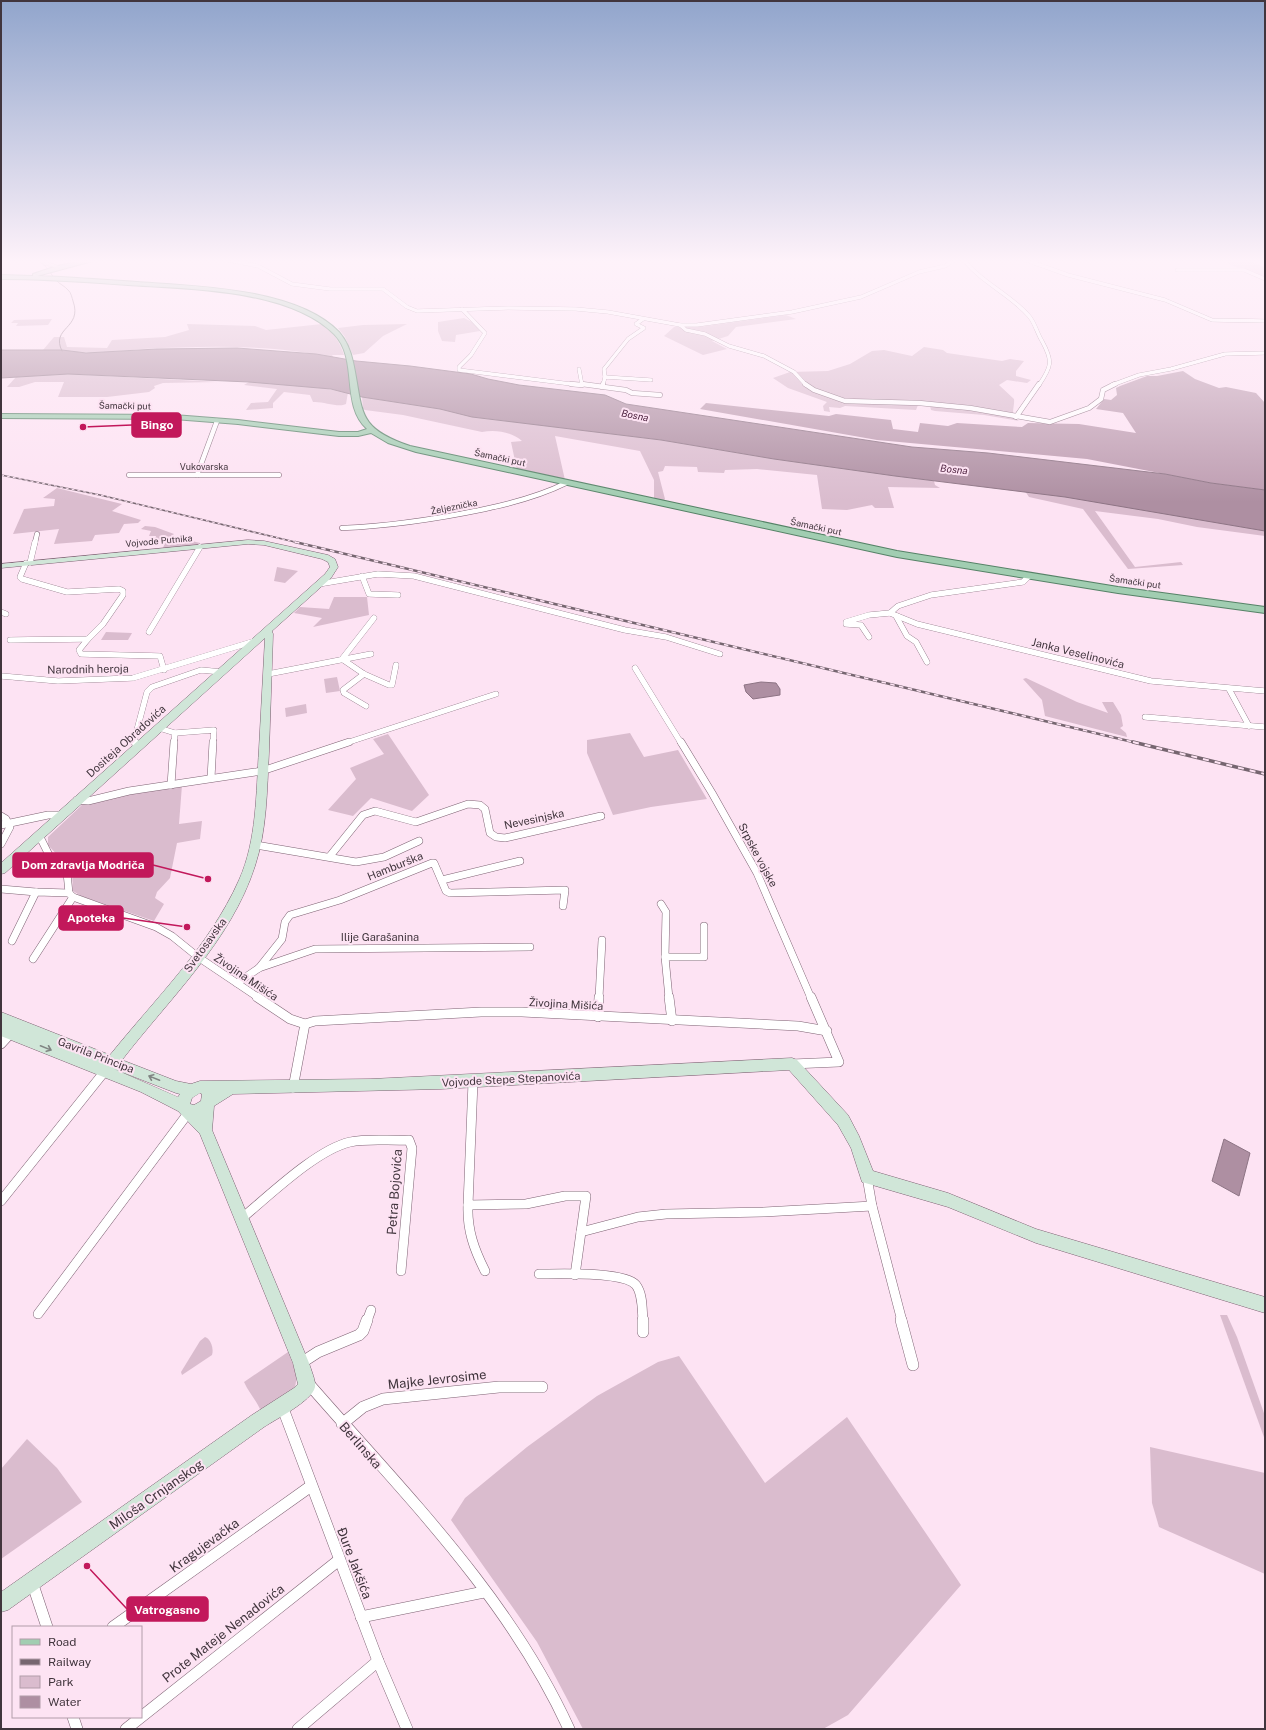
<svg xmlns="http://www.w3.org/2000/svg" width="1266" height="1730" viewBox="0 0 1266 1730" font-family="'Public Sans',sans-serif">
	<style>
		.green { fill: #dabcce }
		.forest { fill: #bd9cb0 }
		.water { fill: #ae8fa2; stroke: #8d7484 }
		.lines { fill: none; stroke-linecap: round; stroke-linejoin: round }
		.stream { stroke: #8d7484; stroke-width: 1 }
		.street-far5-casing { stroke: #7e6273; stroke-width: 4 }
		.street-far4-casing { stroke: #7e6273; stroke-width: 5.5 }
		.street-far3-casing { stroke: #7e6273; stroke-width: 6 }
		.street-far2-casing { stroke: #7e6273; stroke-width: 8 }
		.street-far1-casing { stroke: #7e6273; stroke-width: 10 }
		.street-casing { stroke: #7e6273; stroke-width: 12 }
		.secondary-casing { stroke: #7e6273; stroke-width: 1 }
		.primary-casing { stroke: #568267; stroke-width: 2 }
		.street-far5 { stroke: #fff; stroke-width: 3.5 }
		.street-far4 { stroke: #fff; stroke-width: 4.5 }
		.street-far3 { stroke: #fff; stroke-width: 5.5 }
		.street-far2 { stroke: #fff; stroke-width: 7 }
		.street-far1 { stroke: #fff; stroke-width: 9 }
		.street { stroke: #fff; stroke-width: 11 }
		.secondary { fill: #d0e6d8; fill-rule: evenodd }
		.primary { fill: #a1cdb1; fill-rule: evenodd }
		.rail-far2-casing { stroke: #766670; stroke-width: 1.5 }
		.rail-far1-casing { stroke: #766670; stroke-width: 2.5 }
		.rail-casing { stroke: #766670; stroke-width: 3.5 }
		.rail-far2 { stroke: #fde3f3; stroke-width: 1; stroke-dasharray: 3; stroke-linecap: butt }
		.rail-far1 { stroke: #fde3f3; stroke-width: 1.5; stroke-dasharray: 4.5; stroke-linecap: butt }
		.rail { stroke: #fde3f3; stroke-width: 2; stroke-dasharray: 6; stroke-linecap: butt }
		.oneway { stroke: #818583 }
		.labels { text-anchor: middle; stroke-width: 4; stroke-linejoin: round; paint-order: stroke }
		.far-street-label { font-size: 9px; fill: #41353d; stroke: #fde3f3 }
		.far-water-label { font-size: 10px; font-style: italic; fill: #4f2441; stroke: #fde3f3 }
		.street-label { font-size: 11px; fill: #41353d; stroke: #fde3f3 }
		.near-street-label { font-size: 13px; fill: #41353d; stroke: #fde3f3 }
		.leader { fill: none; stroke: #c2185b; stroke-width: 1.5 }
		.callout-dot { fill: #c2185b; stroke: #fde3f3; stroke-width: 1.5 }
		.callout { fill: #c2185b; stroke: #c2185b; stroke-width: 1.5 }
		.callout-label { font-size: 12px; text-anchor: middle; font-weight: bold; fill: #fff }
	</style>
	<rect width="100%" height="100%" fill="#fde3f3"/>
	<g class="green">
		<polygon points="1226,260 1250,260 1265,268 1265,279 1231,265 1224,261"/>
		<polygon points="786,315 796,319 736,327 728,336 712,341 727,349 703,355 664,336 674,327 699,327"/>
		<polygon points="464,318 474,323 480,331 456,335 455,342 442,341 438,331 438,322"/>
		<polygon points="52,319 48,325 16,326 18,323 11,323 14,320"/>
		<path d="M187,324L255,326L266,330L322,324C333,332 340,342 344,355H332L334,358C273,344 206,346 143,349C128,350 113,352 97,353C79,353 61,350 43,350L54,337H64L67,347L107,348L112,340L165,337L189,330Z"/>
		<polygon points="407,324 383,336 364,353 353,355 345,337 338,328 363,325"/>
		<path d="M924,347L943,350L947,353L1002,361L1010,359L1024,361L1016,371V376L1031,380L1027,383L1007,380L999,385L1014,399C1015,408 1009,415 1019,421L984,415L935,411L931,410L930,406L918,405L916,410L845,406L840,408L829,407L830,412L824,411L823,406L827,402L788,388L773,378L790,372L828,371L850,364L872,351L884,350L912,356Z"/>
		<polygon points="68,374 218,382 163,383 154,386 155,388 149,392 107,397 58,397 64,382 35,382 19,387 7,387 16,377"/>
		<path d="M249,382L308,386L348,392L346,404C338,408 323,401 313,402L310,395L284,392L273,403V408L246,410L251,403L268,402L277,389L244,385Z"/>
		<path d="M362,397L440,409L472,417L661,440L774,459L934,481L935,485L940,488L888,487L894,508H875L872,505L847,510L822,509L817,475L757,469L725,470L724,473L698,472L697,467L665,466L663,471L658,472L665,499L662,502L654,500V480L640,451L555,436L565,480L517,470L511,442L522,441C512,432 495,429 482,432L403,415L365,410L363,409Z"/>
		<polygon points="57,488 122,504 112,511 141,520 138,523 124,524 119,533 95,535 92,541 54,544 59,529 13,534 24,509 54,506 55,499 43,498"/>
		<polygon points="1025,491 1077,498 1265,531 1265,536 1197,527 1158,519 1095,511 1135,567 1181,562 1183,565 1128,569 1083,509 1029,497"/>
		<polygon points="145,526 155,527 174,534 172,536 200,543 200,545 163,548 166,540 155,540 156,536 149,536 151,531 141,529"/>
		<polygon points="277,567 298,571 285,583 274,581"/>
		<polygon points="334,597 367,597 369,615 313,627 322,618 294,613 300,607 329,609"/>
		<polygon points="106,632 132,633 128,640 101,640"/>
		<polygon points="337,677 340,691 326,693 324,679"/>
		<polygon points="1026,678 1077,702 1108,713 1102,702 1113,702 1121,715 1123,726 1120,728 1126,733 1127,737 1045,716 1042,700 1023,679"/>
		<polygon points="306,704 307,713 286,717 285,708"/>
		<polygon points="630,733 644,757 678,750 707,799 651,807 613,815 587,753 587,740"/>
		<polygon points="388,734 429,795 412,811 371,798 353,816 328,810 356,779 350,768 384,754 373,739"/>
		<polygon points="182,785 179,824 202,821 200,839 177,843 170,878 157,892 155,898 164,904 154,921 81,896 73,891 72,871 48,845 48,837 84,803 126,793"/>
		<polygon points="1220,1315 1227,1315 1237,1337 1265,1416 1265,1440"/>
		<path d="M205,1337C211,1339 214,1349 212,1355L182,1375L181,1372L200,1341Z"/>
		<path d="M288,1352L297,1375L295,1388L261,1411C256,1400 249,1393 244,1382Z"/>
		<polygon points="679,1356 765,1483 847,1417 961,1585 848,1715 823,1729 583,1729 537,1642 451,1520 465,1498 527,1447 597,1396 658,1362"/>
		<polygon points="27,1439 57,1468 82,1502 1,1559 1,1469"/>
		<polygon points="1150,1447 1265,1473 1265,1574 1159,1527 1152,1503"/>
	</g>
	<polygon class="forest" points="1183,371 1195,379 1219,388 1226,387 1256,393 1265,403 1265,490 1211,483 1087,459 877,440 700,409 706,403 829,416 836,414 891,420 893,429 918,432 920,423 948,426 957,423 1022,427 1028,423 1079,424 1136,433 1123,413 1096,409 1104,399 1111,400 1117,395 1116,388 1120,386 1147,376 1157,376"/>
	<g class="water">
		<polygon points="237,348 316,354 356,361 410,366 471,374 488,379 519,385 605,395 626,404 912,447 988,453 1165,474 1211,483 1265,490 1265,531 1065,497 895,476 774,459 661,440 472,417 440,409 362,397 331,389 249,382 68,374 1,378 1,350 62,350 86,353 157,349"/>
		<polygon points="761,682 776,683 780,689 780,695 753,699 746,692 744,685"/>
		<polygon points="1224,1139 1250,1153 1239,1196 1212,1181"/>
	</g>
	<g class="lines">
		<path class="stream" d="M37,260C51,269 47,270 56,280C59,284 65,286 68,290C71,292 72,298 73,301C83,329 50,327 62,351"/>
		<g class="street-far5-casing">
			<g id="street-far5">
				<polyline points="228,260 258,266 292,284 330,289 383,289 407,307 417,311 508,308 576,309 608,312 680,325 697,325 792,312 861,297 919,272 945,266 954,260"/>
				<path d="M964,260C982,283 1010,294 1029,316C1035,323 1037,333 1042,341C1053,361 1052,366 1039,385"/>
				<polyline points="1026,260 1068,275 1165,300 1212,320 1265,321"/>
				<polyline points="1177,270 1244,270 1265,279"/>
				<polyline points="462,309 485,333 471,355 459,367 459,370 579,385"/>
				<polyline points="680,325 686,330 705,334 729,346 764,356 794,372 806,385"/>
				<polyline points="579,369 582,385"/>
				<polyline points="605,377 604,369 628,339 644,328 636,324 643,319"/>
				<polyline points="603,385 605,377 651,380"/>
				<polyline points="1112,385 1139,375 1171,369 1225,354 1265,353"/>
			</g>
		</g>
		<g class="street-far4-casing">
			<g id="street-far4">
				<polyline points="571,384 582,385"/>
				<polyline points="582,384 626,390 632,393 660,395"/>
				<polyline points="805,384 814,390 845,401 919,403 970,408 1050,422 1089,408 1101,399 1103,390 1115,384"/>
				<polyline points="602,387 603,384"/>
				<polyline points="1016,417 1039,384"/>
				<polyline points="129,475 279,475"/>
				<polyline points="197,475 217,421"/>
				<path d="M342,528C390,526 437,519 485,509C513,503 540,496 566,483"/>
				<polyline points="35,543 37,534"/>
			</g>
		</g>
		<g class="street-far3-casing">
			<g id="street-far3">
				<polyline points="30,563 35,542"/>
				<polyline points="362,576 369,594 398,595"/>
				<polyline points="319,584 378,574 414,576 625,630 666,637 720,654"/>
				<polyline points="1,612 6,614"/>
				<polyline points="890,613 917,624 1151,681 1265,691"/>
				<polyline points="896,616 907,636 916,642 927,662"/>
				<polyline points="374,618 342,659 364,674 389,685 392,685 396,665"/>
				<polyline points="149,632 200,547"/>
				<polyline points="869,637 861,625 846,624 846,622 869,615 890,613 898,606 931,595 1023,582 1029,576"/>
				<polyline points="88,639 79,650 81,654 160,656 164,670"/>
				<polyline points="10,640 88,639 103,624 123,595 123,591 119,589 67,592 22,579 20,577 26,563"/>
				<polyline points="635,668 681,743"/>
				<polyline points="268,674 371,654"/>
				<polyline points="364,674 343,690 344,693 366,706"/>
				<polyline points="1,676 58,681 133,678 255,641"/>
				<polyline points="1229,689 1249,726"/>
				<polyline points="1145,717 1265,727"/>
				<polyline points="159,728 175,733 214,730 213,743"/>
				<polyline points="135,743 134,741 147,692 152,687 201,670 222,672"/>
				<polyline points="174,743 175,733"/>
				<polyline points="346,743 496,694"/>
			</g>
		</g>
		<g class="street-far2-casing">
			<g id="street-far2">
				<polyline points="135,742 137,748"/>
				<polyline points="681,742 712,793 757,873 811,998"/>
				<polyline points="211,778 213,742"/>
				<polyline points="171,785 174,742"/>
				<polyline points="77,800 88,801 129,791 262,771 349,742"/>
				<polyline points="1,816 6,819 10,827 1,844"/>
				<polyline points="1,825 48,815 62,815"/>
				<polyline points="39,835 50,857 67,873 69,893 73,897 156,927 172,936 198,957 259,998"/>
				<polyline points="256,845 356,862 384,857 419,841"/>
				<polyline points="330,856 363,815 375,811 416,822 468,804 480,805 485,809 490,833 496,837 505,838 601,816"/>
				<polyline points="442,880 520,861"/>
				<polyline points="1,889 36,892"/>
				<polyline points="661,904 666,912 665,957 669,998"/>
				<polyline points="12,941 36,892 69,893"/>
				<polyline points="665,957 704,957 704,926"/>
				<polyline points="33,959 73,897"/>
				<polyline points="259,968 282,939 285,922 290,915 340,900 432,863 434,863 446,891 450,893 565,890 563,906"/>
				<polyline points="237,983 259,968 315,949 530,947"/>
				<polyline points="599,998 602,940"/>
			</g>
		</g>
		<g class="street-far1-casing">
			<g id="street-far1">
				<polyline points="257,997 290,1019 305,1024 293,1088"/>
				<polyline points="669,997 672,1021"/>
				<polyline points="598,1017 599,997"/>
				<polyline points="305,1024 315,1021 481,1012 522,1012 798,1026 827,1031"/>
				<polyline points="1,1044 13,1031"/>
				<polyline points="792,1064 839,1062 811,997"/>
				<polyline points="473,1082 468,1205 526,1204 565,1196 586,1196 575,1275"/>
				<polyline points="867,1177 872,1206 902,1321"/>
				<polyline points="1,1201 105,1071"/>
				<path d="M468,1205C467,1230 474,1249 485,1271"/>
				<path d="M242,1218C270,1195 316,1150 350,1142C368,1138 390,1141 409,1140L412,1148L401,1271"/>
				<polyline points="581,1232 638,1217 666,1214 764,1212 872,1206"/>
				<path d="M539,1274C558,1274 624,1271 636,1285C643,1294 642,1310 643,1321"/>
				<polyline points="38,1314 189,1112"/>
				<polyline points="367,1321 371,1310"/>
			</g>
		</g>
		<g class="street-casing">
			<g id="street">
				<polyline points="643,1320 643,1332"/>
				<polyline points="901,1320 913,1365"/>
				<polyline points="301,1363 318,1352 359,1335 363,1331 367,1320"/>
				<path d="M308,1383C402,1491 509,1597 569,1729"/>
				<polyline points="282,1406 378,1661 407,1729"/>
				<polyline points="342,1424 363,1407 383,1399 499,1387 542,1387"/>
				<polyline points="32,1582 47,1627"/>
				<polyline points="361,1617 484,1592"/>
				<polyline points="113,1627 311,1486"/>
				<polyline points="73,1717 77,1729"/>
				<polyline points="126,1729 339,1560"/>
				<polyline points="298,1729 378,1661"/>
			</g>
		</g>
		<g class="secondary-casing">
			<g id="secondary">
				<polygon points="39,260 43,260 61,267 59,268 45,265"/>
				<path d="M248,540L264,541L328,555L335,559L338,567L331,578L272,631L273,634C272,673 270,713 269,752C267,790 267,830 255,866C231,941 169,999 122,1060L176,1081L191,1084L200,1081L371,1079L792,1058L797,1060L848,1115L859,1136L873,1171L948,1193L1036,1229L1265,1297V1313L1036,1243L948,1207L862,1182L851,1148L838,1125L789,1070L441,1089L233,1094L214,1106L212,1130L309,1363C311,1370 316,1381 315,1387C312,1401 276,1419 264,1427L8,1610L1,1612V1592L252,1415L294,1388L298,1384L293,1363L200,1134L178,1111L141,1092L1,1036V1024L102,1064L1,1024V1012L110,1055C155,999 209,947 239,880C257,840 256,793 259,749C261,712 263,675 265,638L5,873L1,874V863L325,574L330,567L328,562L322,559L264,545L248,544L1,568V564ZM114,1069L176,1093L180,1094L178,1097ZM200,1093L202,1094L201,1101L194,1105L190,1104L192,1098Z"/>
			</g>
		</g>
		<g class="primary-casing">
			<path id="primary" d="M88,260H96L37,276C70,277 104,280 137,282C194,286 297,288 339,332C346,340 351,352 353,362C364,412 355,427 410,446L897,551L1118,587L1265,607V613L1118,593L897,557L416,452L388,443L371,433L358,436H339L238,424L174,419L1,418V414L174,415L238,420L339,432H358L367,429C340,405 359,359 334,334C288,289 189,289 128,285C86,282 43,279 1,279V275L33,276V274L57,266Z"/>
		</g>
		<use href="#street-far5" class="street-far5"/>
		<use href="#street-far4" class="street-far4"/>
		<use href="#street-far3" class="street-far3"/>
		<use href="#street-far2" class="street-far2"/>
		<use href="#street-far1" class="street-far1"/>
		<use href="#street" class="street"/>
		<use href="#secondary" class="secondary"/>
		<use href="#primary" class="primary"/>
		<g class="rail-far2-casing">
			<polyline id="rail-far2" points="1,475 100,495 299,543"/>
		</g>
		<g class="rail-far1-casing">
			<polyline id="rail-far1" points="295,542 1137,743"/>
		</g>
		<g class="rail-casing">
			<polyline id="rail" points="1133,742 1265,774"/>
		</g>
		<use href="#rail-far2" class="rail-far2"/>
		<use href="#rail-far1" class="rail-far1"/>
		<use href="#rail" class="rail"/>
	</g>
	<defs><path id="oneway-shaft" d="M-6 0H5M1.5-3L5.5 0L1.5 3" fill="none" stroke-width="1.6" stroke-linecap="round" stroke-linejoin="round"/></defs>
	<g class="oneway">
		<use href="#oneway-shaft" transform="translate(46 1048) rotate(22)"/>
		<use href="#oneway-shaft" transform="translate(154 1078) rotate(-158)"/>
	</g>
	<linearGradient id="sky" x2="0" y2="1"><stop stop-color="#91a5cc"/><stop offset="0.52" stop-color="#fef2fa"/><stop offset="1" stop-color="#fef2fa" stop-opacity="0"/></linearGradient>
	<rect width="1266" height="502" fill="url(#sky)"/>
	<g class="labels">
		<g class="far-street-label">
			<text transform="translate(125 406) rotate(1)" y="3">Šamački put</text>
			<text transform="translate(500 458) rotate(12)" y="3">Šamački put</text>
			<text x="204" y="470">Vukovarska</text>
			<text transform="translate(454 507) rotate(-11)" y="3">Željeznička</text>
			<text transform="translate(816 527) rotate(12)" y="3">Šamački put</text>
			<text transform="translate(159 541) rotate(-5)" y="3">Vojvode Putnika</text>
			<text transform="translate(1135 582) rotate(8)" y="3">Šamački put</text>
		</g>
		<g class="far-water-label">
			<text transform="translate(635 415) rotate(11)" y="4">Bosna</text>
			<text transform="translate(954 469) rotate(6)" y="4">Bosna</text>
		</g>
		<g class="street-label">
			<text transform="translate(1078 653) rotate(14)" y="4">Janka Veselinovića</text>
			<text transform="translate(88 669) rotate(-1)" y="4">Narodnih heroja</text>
			<text transform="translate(126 741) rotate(-42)" y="4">Dositeja Obradovića</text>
			<text transform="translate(534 819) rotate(-12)" y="4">Nevesinjska</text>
			<text transform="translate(758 855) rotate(62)" y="4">Srpske vojske</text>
			<text transform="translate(395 866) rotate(-22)" y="4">Hamburška</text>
			<text x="380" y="941">Ilije Garašanina</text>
			<text transform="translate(205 945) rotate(-54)" y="4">Svetosavska</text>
			<text transform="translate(246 977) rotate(34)" y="4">Živojina Mišića</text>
			<text transform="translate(566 1004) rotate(3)" y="4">Živojina Mišića</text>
			<text transform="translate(96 1055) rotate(21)" y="4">Gavrila Principa</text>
			<text transform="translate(511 1079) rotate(-3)" y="4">Vojvode Stepe Stepanovića</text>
		</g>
		<g class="near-street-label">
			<text transform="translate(394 1192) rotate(-86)" y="5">Petra Bojovića</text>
			<text transform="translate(437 1379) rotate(-6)" y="5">Majke Jevrosime</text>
			<text transform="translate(361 1445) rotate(49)" y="5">Berlinska</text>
			<text transform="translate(156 1494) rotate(-35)" y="5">Miloša Crnjanskog</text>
			<text transform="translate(204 1545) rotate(-36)" y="5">Kragujevačka</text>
			<text transform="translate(355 1563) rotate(69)" y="5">Đure Jakšića</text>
			<text transform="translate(223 1633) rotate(-38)" y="5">Prote Mateje Nenadovića</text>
		</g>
	</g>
	<path class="leader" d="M83 427L132 425M208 879L153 865M187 927L123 918M87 1566L127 1609"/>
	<g class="callout-dot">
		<circle cx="83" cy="427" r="4"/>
		<circle cx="208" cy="879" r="4"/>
		<circle cx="187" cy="927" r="4"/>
		<circle cx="87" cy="1566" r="4"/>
	</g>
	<g class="callout">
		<rect x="132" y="413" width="49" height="24" rx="4"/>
		<rect x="13" y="853" width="140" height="24" rx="4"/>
		<rect x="59" y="906" width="64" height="24" rx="4"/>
		<rect x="127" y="1597" width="81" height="24" rx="4"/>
	</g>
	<g class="callout-label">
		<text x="157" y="429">Bingo</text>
		<text x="83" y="869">Dom zdravlja Modriča</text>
		<text x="91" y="922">Apoteka</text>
		<text x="167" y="1614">Vatrogasno</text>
	</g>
	<rect width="1266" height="1730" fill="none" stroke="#41353d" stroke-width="4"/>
	<rect x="12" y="1626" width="130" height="92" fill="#fde3f3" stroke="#b29daa"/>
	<rect x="20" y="1639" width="20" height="6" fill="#a1cdb1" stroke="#b29daa"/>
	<text x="48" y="1646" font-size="12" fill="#41353d">Road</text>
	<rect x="20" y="1659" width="20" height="6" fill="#766670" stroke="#b29daa"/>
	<text x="48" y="1666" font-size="12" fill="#41353d">Railway</text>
	<rect x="20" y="1676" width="20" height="12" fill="#dabcce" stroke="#b29daa"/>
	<text x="48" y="1686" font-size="12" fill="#41353d">Park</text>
	<rect x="20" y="1696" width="20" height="12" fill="#ae8fa2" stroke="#b29daa"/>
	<text x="48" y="1706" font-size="12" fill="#41353d">Water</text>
</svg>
